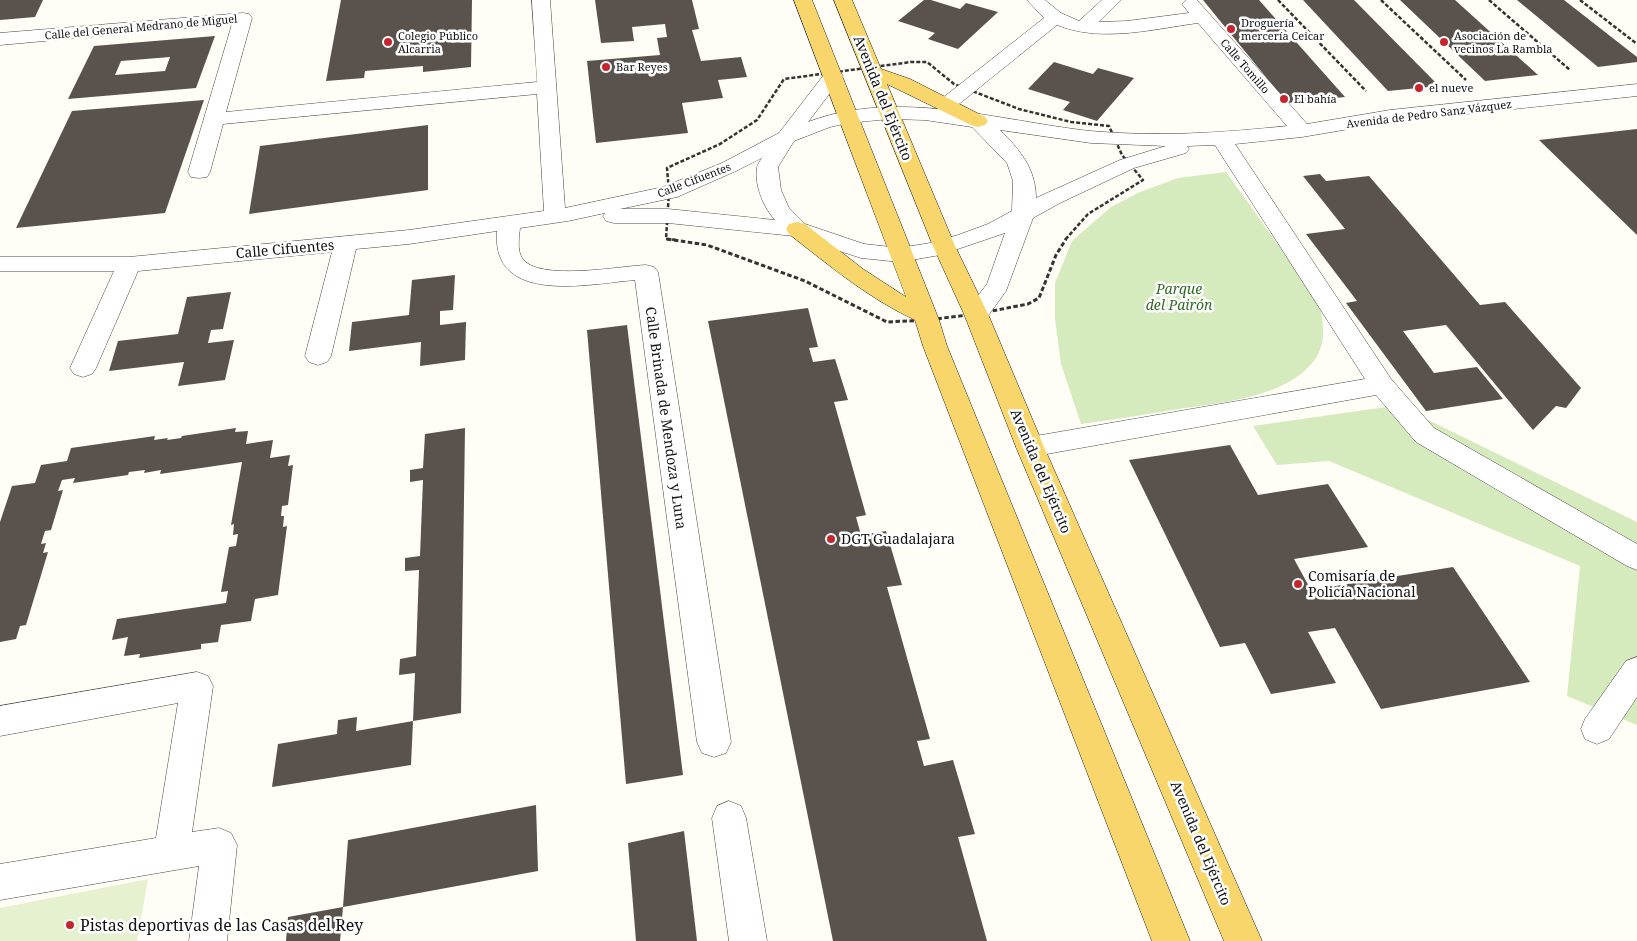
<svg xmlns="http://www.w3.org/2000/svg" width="1637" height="941" viewBox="0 0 1637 941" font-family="'Noto Serif',serif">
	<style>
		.green { fill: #d5ebbd }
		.pitch { fill: #e6f2cf }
		.building { fill: #5a524d; fill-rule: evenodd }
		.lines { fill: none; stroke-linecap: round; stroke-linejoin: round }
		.minor-casing { stroke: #444; stroke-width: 1 }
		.major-casing { stroke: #222; stroke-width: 1 }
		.path-far1 { stroke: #333; stroke-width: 2.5; stroke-dasharray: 4 2; stroke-linecap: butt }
		.path { stroke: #333; stroke-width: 3; stroke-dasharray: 4.5 2.5; stroke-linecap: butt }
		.minor { fill: #fff; fill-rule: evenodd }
		.major { fill: #f9d66b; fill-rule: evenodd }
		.poi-dot { fill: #c4262e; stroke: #fff; stroke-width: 2 }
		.labels { text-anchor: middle; stroke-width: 5; stroke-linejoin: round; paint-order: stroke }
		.far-poi-label { font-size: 11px; fill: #111; stroke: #fff; text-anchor: start }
		.far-street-label { font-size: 11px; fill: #111; stroke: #fff }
		.street-label { font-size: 14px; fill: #111; stroke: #fff }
		.park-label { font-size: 14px; font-style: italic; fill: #2f6b1f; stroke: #fff }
		.poi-label { font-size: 14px; fill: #111; stroke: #fff; text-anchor: start }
		.near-poi-label { font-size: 16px; fill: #111; stroke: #fff; text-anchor: start }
	</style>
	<rect width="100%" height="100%" fill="#fffdf5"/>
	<g class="green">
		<path d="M1226,172L1319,302C1323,321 1327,340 1316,358C1288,399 1216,403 1172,410C1142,415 1111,420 1081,424L1061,364L1055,319V283L1072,241L1111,207L1140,192L1178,178Z"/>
		<polygon points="1386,407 1422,417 1637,522 1637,725 1567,696 1580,566 1329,461 1277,465 1253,426"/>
	</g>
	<polygon class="pitch" points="148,879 137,941 0,941 0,908"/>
	<g class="building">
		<polygon points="0,0 43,0 35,17 0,20"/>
		<polygon points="341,0 472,0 471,67 423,72 423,66 365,71 364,78 326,81"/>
		<polygon points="595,0 692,0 699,29 692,30 701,61 741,57 747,77 718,80 723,98 682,103 688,133 596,143 587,61 660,55 657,38 667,37 665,24 632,27 634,41 601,43"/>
		<polygon points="924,0 931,0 960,9 966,3 998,12 958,49 928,39 935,33 898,21"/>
		<polygon points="1203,0 1259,0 1345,97 1287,103"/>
		<polygon points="1303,0 1354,0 1439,86 1388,91"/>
		<polygon points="1400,0 1455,0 1538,75 1485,81"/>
		<polygon points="1517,0 1564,0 1637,57 1637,62 1598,67"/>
		<path d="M215,36L196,88L68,99L94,46ZM170,57L165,71L115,75L121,61Z"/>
		<polygon points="1054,62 1093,74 1098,68 1134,78 1097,121 1063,110 1070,102 1028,89"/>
		<polygon points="204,100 165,213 16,228 72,111"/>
		<polygon points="428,125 428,190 249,214 260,146"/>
		<polygon points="1637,129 1637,235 1539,140"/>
		<polygon points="1320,174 1326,181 1369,176 1480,305 1505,302 1581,388 1566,408 1556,406 1533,430 1446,325 1403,331 1434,373 1477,367 1503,399 1426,411 1346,303 1357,301 1306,234 1345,229 1303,176"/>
		<polygon points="455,275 453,310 440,311 440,325 466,322 465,360 420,366 421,342 349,351 352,322 409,315 412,280"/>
		<polygon points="231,292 223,329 211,330 208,343 234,340 225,380 178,386 184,362 109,371 118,341 178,334 187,297"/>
		<polygon points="808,308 818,347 809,348 813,362 835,359 848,400 834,402 866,515 856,517 861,535 886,531 902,585 887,587 930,739 917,741 924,766 953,760 975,834 958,837 987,941 833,941 708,321"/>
		<polygon points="627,325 683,775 626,784 587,330"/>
		<polygon points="236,428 235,432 248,431 246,444 273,440 270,458 290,455 288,466 293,465 288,505 282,506 281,516 284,516 283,527 287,526 278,595 255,599 251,621 221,625 218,642 201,644 201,649 139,658 140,654 124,656 128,637 112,640 117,619 226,603 228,591 221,592 229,547 236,546 238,534 233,535 234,524 231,525 242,462 160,474 161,470 144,473 145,470 129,472 128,475 73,483 75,478 62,480 58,491 63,490 51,530 45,531 41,544 46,543 43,553 48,552 26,625 20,626 16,639 0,642 0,522 12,486 35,483 41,465 67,461 71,448 155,436 154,440 168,438 167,440 181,438 182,436"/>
		<polygon points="465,428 461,713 413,721 415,673 399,675 400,659 416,656 419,570 405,571 405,558 420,556 423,480 410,482 410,470 423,468 425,434"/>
		<polygon points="1230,445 1258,495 1328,484 1368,547 1294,559 1311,590 1453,567 1530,682 1381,709 1335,628 1308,632 1336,683 1271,694 1245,643 1220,647 1129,460"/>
		<polygon points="357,717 356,731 413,721 411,765 272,787 278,744 337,734 338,720"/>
		<polygon points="536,805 538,871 343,907 348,840"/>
		<polygon points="684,831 697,941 636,941 628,843"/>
		<polygon points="343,907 340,941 286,941 288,917"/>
	</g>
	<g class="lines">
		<g class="minor-casing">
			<g id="minor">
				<path d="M532,0H550L565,208L663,187L722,163L779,133L826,72L833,70L840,72L843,76L808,122C897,88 1000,121 1090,131C1156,137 1222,133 1287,126L1198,23C1153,29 1101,43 1057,25L954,108L947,110L940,108L937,104L940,100L1044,18L1027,0H1045L1061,13L1079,21L1102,0H1121L1099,22L1127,21L1189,13L1182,4L1186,0H1197L1307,124L1390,110L1637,84V96L1390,122L1302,137L1235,144L1391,379L1434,428L1637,544V570L1627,566L1416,442L1376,395L1030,457L1020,454L1016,447L1020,440L1030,437L1365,379L1215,145L1187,146L1189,149L1186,153L1134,168L1060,203L1033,218L1006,291L985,320L976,322L967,320L964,314L987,284L1005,233L940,255L900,262L861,258L794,236L668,223H614L606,221L603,216L605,213L568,221L520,228C519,237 517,250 522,258C537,282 621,266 646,265L654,267L658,272L731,742L726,753L714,757L702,753L697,742L635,280C589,284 491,306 497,231L409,244L356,249L331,356L327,362L318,365L309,362L305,356L332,252L138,271L96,368L92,374L83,377L74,374L70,368L114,271H0V257H129L409,230L544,211L537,94L223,124L210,172L207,177L199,178L191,177L188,172L232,24L0,45V33L243,13L249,14L252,18L226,112L537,82ZM890,119L925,120L972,127L1007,163L1013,181L1012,211L988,224L958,235L930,243L900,248L864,244L805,224L789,208L781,190L778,167L794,141L830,127L848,123ZM1000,130L1091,143L1166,146L1120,160L1036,198C1036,169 1020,150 1000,130ZM762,158C760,161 757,165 757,168C754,185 764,208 775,220L668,209H620L677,197L736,171Z"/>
				<polygon points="1637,657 1637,697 1609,739 1597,744 1585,739 1581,729 1585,719 1626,661"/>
				<polygon points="197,672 208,676 213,686 192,832 219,828 231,833 237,845 227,941 189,941 199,866 0,900 0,864 156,838 178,703 0,736 0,706"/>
				<polygon points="729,801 741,806 746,818 767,941 729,941 712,818 717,806"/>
			</g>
		</g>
		<g class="major-casing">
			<g id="major">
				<path d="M794,0H812L939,320L947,346L1190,941H1152L923,346L915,320C868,298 830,266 789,234L786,229L789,224L797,222L805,224L863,269L906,297Z"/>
				<polygon points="834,0 852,0 881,69 910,79 985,117 988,121 985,125 978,127 971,125 887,84 955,246 988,314 1044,447 1262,941 1224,941 1016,447 964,314 933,246"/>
			</g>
		</g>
		<g class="path-far1">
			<polyline points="1278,0 1366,91"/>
			<polyline points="1381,0 1466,80"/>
			<polyline points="1489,0 1570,70"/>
			<polyline points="1580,0 1637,44"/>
			<polyline points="676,240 666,239 669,192 667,168 720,144 757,120 784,79 911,62 927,62 954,84 1019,109 1071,122 1109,126 1122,155 1143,180 1088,214 1065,240"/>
		</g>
		<polyline class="path" points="667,239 707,245 805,281 887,322 927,320 976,314 1028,304 1039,298 1056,255 1066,239"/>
		<use href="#minor" class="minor"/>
		<use href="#major" class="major"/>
	</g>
	<g class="poi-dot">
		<circle cx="1231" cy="29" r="5"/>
		<circle cx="388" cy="42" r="5"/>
		<circle cx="1444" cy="42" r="5"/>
		<circle cx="606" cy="67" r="5"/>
		<circle cx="1419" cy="88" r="5"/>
		<circle cx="1284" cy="99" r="5"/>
		<circle cx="831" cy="539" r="5"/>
		<circle cx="1298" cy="584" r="5"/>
		<circle cx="70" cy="925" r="5"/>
	</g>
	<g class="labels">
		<g class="far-poi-label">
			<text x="1241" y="27">Droguería<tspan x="1241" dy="13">mercería Ceicar</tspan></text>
			<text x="398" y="40">Colegio Público<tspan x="398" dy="13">Alcarria</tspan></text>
			<text x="1454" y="40">Asociación de<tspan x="1454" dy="13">vecinos La Rambla</tspan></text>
			<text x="616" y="71">Bar Reyes</text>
			<text x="1429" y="92">el nueve</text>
			<text x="1294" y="103">El bahía</text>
		</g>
		<g class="far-street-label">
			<text transform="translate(141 27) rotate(-5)" y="4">Calle del General Medrano de Miguel</text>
			<text transform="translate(1245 66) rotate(49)" y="4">Calle Tomillo</text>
			<text transform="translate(1429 114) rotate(-7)" y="4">Avenida de Pedro Sanz Vázquez</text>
			<text transform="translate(694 180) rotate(-21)" y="4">Calle Cifuentes</text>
		</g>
		<g class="street-label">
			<text transform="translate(883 98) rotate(68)" y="5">Avenida del Ejército</text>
			<text transform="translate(285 249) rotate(-5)" y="5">Calle Cifuentes</text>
			<text transform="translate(666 418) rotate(82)" y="5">Calle Brinada de Mendoza y Luna</text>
			<text transform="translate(1041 471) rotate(67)" y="5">Avenida del Ejército</text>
			<text transform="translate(1201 843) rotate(67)" y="5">Avenida del Ejército</text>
		</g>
		<g class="park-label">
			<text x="1179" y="294">Parque<tspan x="1179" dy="16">del Pairón</tspan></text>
		</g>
		<g class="poi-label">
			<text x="841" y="544">DGT Guadalajara</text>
			<text x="1308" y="581">Comisaría de<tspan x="1308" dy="16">Policía Nacional</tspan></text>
		</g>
		<g class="near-poi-label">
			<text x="80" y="931">Pistas deportivas de las Casas del Rey</text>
		</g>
	</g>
</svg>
